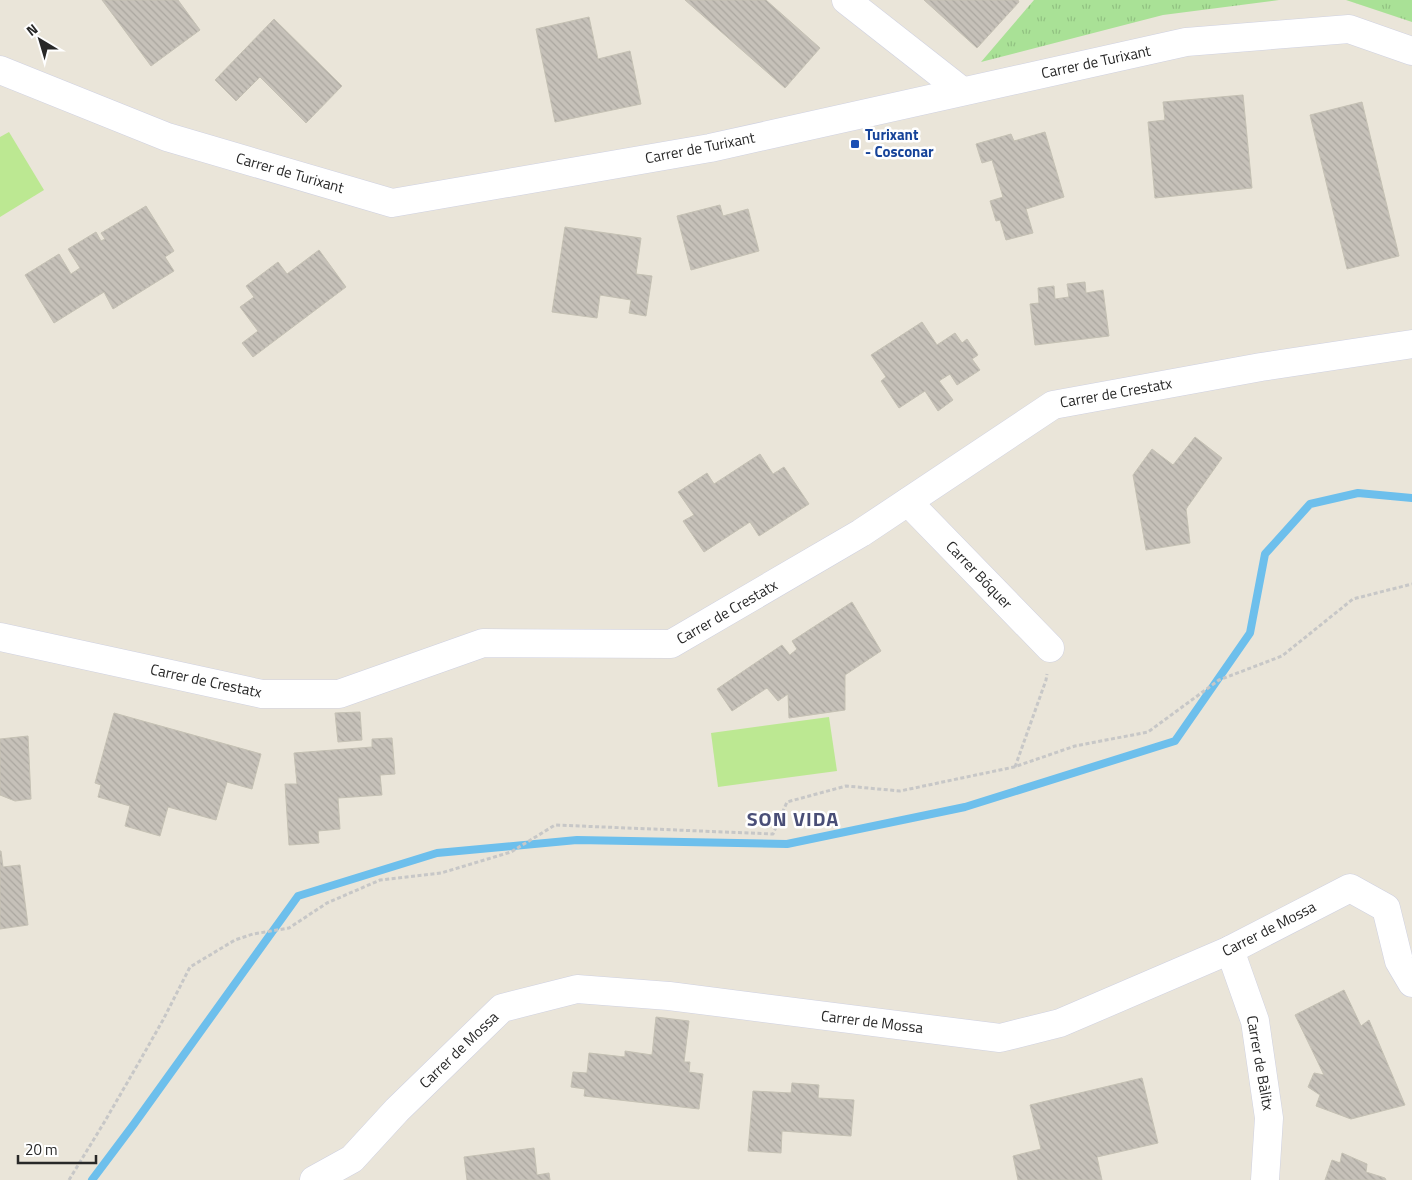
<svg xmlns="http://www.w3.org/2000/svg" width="1412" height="1180" viewBox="0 0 1412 1180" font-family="'Titillium Web',sans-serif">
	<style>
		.grass { fill: url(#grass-tufts) }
		.pitch { fill: #bce892 }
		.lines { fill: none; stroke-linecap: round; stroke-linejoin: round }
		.stream { stroke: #6dbfec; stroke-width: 8 }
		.building { fill: url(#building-back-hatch); stroke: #c5c1b4 }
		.minor-casing { stroke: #cfd1e1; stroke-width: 29 }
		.path { stroke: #c7c7c7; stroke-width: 3; stroke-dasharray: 4 2.5; stroke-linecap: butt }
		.minor { stroke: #fff; stroke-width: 28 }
		.transit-dot { fill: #1a4fb4; stroke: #fff; stroke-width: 2 }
		.labels { text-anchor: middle; stroke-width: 5; stroke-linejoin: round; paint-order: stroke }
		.street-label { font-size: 15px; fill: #282828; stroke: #fff }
		.transit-label { font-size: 15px; font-weight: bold; fill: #164399; stroke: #fff; text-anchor: start }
		.district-label { font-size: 20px; font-weight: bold; letter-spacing: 1px; fill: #494e77; stroke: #fff }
	</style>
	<defs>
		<pattern id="grass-tufts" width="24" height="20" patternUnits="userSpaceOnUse" patternTransform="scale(1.25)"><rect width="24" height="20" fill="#a9e196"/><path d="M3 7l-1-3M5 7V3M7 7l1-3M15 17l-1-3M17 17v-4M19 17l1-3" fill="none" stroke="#91c181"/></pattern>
		<pattern id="building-back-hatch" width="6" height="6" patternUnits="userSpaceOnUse" patternTransform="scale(1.25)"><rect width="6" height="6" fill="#c6c1b9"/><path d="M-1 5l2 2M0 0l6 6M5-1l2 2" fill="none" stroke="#aaa69f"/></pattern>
	</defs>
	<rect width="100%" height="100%" fill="#eae5d9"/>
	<g class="grass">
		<polygon points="1034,0 1279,0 1163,15 981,62"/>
		<polygon points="1346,0 1412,0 1412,22"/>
	</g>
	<g class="pitch">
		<polygon points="9,132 44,190 0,217 0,137"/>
		<polygon points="829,717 837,771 718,787 711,733"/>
	</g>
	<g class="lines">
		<polyline class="stream" points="92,1180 134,1124 298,896 437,853 577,840 787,844 965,807 1175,741 1250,633 1265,554 1310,504 1358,493 1412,498"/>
	</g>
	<g class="building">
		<polygon points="102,0 178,0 200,30 151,66"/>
		<polygon points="685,0 766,0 820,48 785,88"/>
		<polygon points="924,0 1018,0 1019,2 977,48"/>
		<polygon points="589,17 598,59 630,51 641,104 555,122 536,29"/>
		<polygon points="274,19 342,86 306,123 260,77 236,101 215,80"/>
		<polygon points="1243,95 1252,188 1155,198 1148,122 1165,120 1163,102"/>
		<polygon points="1362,102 1399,256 1347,269 1310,115"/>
		<polygon points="1045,132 1064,197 1026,209 1033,233 1006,240 1000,220 996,221 990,201 1003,197 992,160 982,163 976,144 1011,134 1014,141"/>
		<polygon points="720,205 723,216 748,209 759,251 691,270 677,216"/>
		<polygon points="146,206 174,251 165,257 174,271 113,309 104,292 54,323 25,275 59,254 71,274 80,268 68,249 96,232 101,241 105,239 101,233"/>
		<polygon points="565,227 641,238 636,274 652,276 646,316 629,313 631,300 600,295 597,318 552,312"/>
		<polygon points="319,250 346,287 253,357 242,343 258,331 240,307 254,297 246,286 278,262 287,274"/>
		<polygon points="1085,282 1086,293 1103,290 1109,336 1035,345 1030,304 1039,303 1038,288 1054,286 1055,299 1069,297 1067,284"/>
		<polygon points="922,322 937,345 955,333 962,343 967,339 978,355 972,359 980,370 957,385 950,374 939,381 953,400 938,411 925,391 899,408 881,381 886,377 871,355"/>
		<polygon points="1195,437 1222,458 1186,509 1190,543 1146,550 1133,475 1152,449 1173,465"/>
		<polygon points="760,454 773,474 784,467 809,504 759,536 750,522 704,552 683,521 694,515 678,492 707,473 714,484"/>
		<polygon points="852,602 881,651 845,675 845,710 789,718 788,694 778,701 767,688 732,711 717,689 782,645 790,655 797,649 792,641"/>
		<polygon points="360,712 362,740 338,742 335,713"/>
		<polygon points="114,713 261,754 252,789 227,782 216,820 168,807 160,836 125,826 130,806 98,797 101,785 95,783"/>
		<polygon points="28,736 31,799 15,801 0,795 0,739"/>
		<polygon points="392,738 395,774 380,775 382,795 338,798 340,829 318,831 319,843 289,845 285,784 297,784 294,753 372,747 372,739"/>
		<polygon points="0,851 1,851 3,867 20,865 28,925 0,929"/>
		<polygon points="1344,990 1361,1026 1369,1020 1405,1105 1351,1119 1316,1106 1320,1095 1308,1087 1314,1073 1324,1075 1295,1015"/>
		<polygon points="656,1017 689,1021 684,1062 690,1062 689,1072 703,1074 699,1109 584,1096 585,1089 571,1087 573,1072 587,1073 589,1053 625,1057 625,1051 652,1055"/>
		<polygon points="1142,1078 1158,1143 1097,1157 1102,1180 1018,1180 1013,1156 1041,1149 1030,1105"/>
		<polygon points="792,1083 819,1085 818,1098 854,1100 851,1136 782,1131 781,1153 748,1151 753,1091 791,1093"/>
		<polygon points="534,1148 537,1175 549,1173 550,1180 467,1180 464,1157"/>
		<polygon points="1342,1153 1367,1164 1366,1172 1385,1178 1386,1180 1325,1180 1332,1160 1340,1163"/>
	</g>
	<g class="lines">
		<g class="minor-casing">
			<g id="minor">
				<polyline points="846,0 962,91"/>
				<polyline points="0,70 167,137 392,203 710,148 1186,42 1349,29 1412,51"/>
				<polyline points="908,502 1050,648"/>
				<polyline points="0,637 262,694 339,694 483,643 671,644 861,533 1053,405 1261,367 1412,344"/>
				<polyline points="1230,950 1255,1021 1269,1118 1265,1180"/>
				<polyline points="314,1180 352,1159 397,1110 502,1008 577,989 669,996 1000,1038 1060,1023 1230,950 1350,888 1386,908 1399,961 1412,983"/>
			</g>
		</g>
		<g class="path">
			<polyline points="1015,767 1046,680 1047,674"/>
			<polyline points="69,1180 105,1121 138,1064 163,1020 190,967 235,940 253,934 289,928 327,903 380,880 441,873 511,852 555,825 773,834 787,802 846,786 900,791 1014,767 1075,746 1148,732 1219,680 1282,656 1353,599 1412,584"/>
		</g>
		<use href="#minor" class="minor"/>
	</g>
	<rect class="transit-dot" x="850" y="139" width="10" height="10" rx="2.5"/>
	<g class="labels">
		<g class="street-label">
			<text transform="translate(1096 62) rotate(-12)" y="5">Carrer de Turixant</text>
			<text transform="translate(700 148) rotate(-11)" y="5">Carrer de Turixant</text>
			<text transform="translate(290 173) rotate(16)" y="5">Carrer de Turixant</text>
			<text transform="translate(1116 393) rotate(-10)" y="5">Carrer de Crestatx</text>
			<text transform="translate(979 575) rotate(46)" y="5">Carrer Bóquer</text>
			<text transform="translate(727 612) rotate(-30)" y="5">Carrer de Crestatx</text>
			<text transform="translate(206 681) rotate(12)" y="5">Carrer de Crestatx</text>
			<text transform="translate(1269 929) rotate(-27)" y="5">Carrer de Mossa</text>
			<text transform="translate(872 1022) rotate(7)" y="5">Carrer de Mossa</text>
			<text transform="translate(459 1050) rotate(-44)" y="5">Carrer de Mossa</text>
			<text transform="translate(1260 1063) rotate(80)" y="5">Carrer de Bàlitx</text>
		</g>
		<g class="transit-label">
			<text x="865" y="140">Turixant<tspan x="865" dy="17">- Cosconar</tspan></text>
		</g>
		<g class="district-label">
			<text x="793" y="826">SON VIDA</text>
		</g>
	</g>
	<g transform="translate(40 40) rotate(322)" stroke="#ffffff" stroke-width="4" paint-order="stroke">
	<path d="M0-4L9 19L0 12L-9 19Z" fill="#282828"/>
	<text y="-8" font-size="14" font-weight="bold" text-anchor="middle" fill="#282828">N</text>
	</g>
	<path d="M18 1155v8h78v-8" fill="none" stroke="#282828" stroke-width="2.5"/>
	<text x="25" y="1155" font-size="15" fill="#282828" stroke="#ffffff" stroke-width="4" paint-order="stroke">20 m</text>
</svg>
